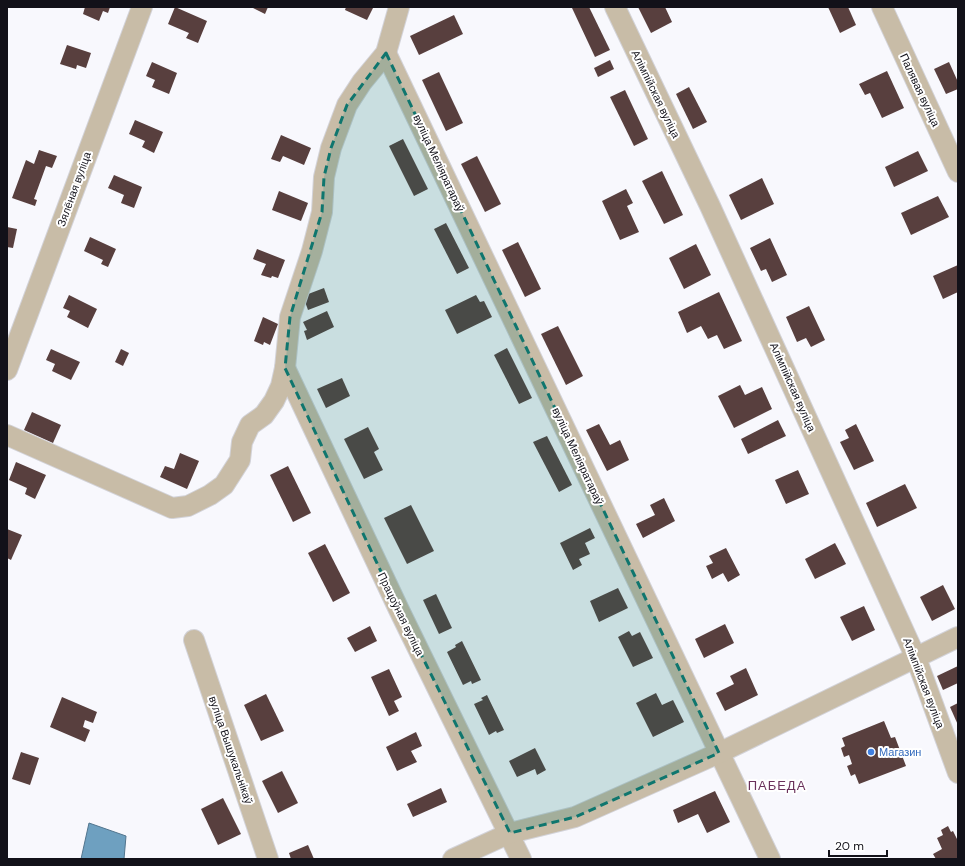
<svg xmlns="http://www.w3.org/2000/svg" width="965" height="866" viewBox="0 0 965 866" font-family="'DM Sans',sans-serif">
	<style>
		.water { fill: #6ea0c0; stroke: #52758e }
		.building { fill: #583f3e }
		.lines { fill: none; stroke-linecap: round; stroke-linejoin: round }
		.street-casing { stroke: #d3d3d9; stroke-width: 22 }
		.street { stroke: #c8bca7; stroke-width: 20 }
		.marked { fill: #0f766e; fill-opacity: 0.2; stroke: #0f766e; stroke-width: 3; stroke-dasharray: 8 5; stroke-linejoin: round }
		.shop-dot { fill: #3f7fe0; stroke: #fff; stroke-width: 1.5 }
		.labels { text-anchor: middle; stroke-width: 4; stroke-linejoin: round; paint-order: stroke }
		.street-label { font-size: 11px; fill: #121119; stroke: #fff }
		.shop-label { font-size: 11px; fill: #366cbe; stroke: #fff; text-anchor: start }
		.quarter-label { font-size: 13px; letter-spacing: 1px; fill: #6a315b; stroke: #fff }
	</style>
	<rect width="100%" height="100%" fill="#f8f8fd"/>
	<polygon class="water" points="89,823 126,836 124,859 81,859"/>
	<g class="building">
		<polygon points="85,7 110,7 108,13 103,11 99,21 83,14"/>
		<polygon points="175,7 207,21 198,43 186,38 189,33 168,24"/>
		<polygon points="251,7 268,7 265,14"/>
		<polygon points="346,7 370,7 373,8 367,20 345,10"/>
		<polygon points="589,7 610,50 595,57 572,8"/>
		<polygon points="638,7 665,7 672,22 651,33"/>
		<polygon points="828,7 848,7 856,25 840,33"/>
		<polygon points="454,15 463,34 419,55 410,36"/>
		<polygon points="67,45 91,53 86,68 77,65 76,69 60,64"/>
		<polygon points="610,60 614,69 598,77 594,68"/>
		<polygon points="152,62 177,73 169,94 152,87 155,80 146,76"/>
		<polygon points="949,62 958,82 958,89 946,94 934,69"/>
		<polygon points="887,71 904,108 882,118 870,93 865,95 859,84"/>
		<polygon points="439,72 463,123 446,131 422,80"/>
		<polygon points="689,87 707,122 693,129 676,94"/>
		<polygon points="625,90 648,139 634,146 610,97"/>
		<polygon points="135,120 163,132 154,153 142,147 145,141 129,134"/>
		<polygon points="281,135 311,148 304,165 283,156 280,162 271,159"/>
		<polygon points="403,139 428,189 414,196 389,146"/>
		<polygon points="39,150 57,156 52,168 46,166 34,199 37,200 35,206 12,198 26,160 34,164"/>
		<polygon points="918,151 928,171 894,187 885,167"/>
		<polygon points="477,156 501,204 485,212 461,164"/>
		<polygon points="662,171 683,215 664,224 642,181"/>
		<polygon points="114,175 142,187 134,208 121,203 124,195 108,188"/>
		<polygon points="762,178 774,204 741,220 729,195"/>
		<polygon points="626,189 633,203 627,206 639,232 620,240 602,201"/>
		<polygon points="279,191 308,203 301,221 272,210"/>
		<polygon points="938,196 949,217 911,235 901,213"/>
		<polygon points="446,223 469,268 457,274 434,229"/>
		<polygon points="7,227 17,229 13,248 7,247"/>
		<polygon points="90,237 116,249 108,267 101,264 103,260 84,251"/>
		<polygon points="770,238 787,275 772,282 766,269 761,271 750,248"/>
		<polygon points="518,242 541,289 525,297 502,250"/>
		<polygon points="696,244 711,275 684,289 669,258"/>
		<polygon points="257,249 285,260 278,278 272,276 271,278 261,275 266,264 253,259"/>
		<polygon points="958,265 958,292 943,299 933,276"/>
		<polygon points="324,288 329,302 308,310 303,296"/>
		<polygon points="719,292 742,341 724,349 717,335 708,339 701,326 687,333 678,312"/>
		<polygon points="69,295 97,309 88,328 67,317 70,311 63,308"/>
		<polygon points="476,295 480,302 484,301 492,317 457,334 445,310"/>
		<polygon points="809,306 825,340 811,347 806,338 797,342 786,317"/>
		<polygon points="327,311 334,327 307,340 304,331 307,330 303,322"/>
		<polygon points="263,317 278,324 270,345 264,342 263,345 254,341"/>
		<polygon points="558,326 583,376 566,385 541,334"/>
		<polygon points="507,348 532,398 519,404 494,355"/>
		<polygon points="51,349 80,362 71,380 52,371 55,364 46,360"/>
		<polygon points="121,349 129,353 123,366 115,362"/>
		<polygon points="342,378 350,396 326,408 317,389"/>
		<polygon points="740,385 745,395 762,387 772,409 734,428 718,396"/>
		<polygon points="32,412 61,425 53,443 24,430"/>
		<polygon points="778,420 786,436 748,454 741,439"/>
		<polygon points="599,424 610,445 620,440 629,460 607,471 586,430"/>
		<polygon points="856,424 874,461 854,470 840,442 849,438 845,430"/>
		<polygon points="368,427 379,449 374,452 383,470 364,479 344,439"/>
		<polygon points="547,436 572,485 559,492 533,442"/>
		<polygon points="180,453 199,461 187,489 160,477 165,466 174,469"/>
		<polygon points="16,462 46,475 35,499 25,494 27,488 9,480"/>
		<polygon points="288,466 311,513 293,522 270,475"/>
		<polygon points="798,470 809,494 786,504 775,480"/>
		<polygon points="905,484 917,508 877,527 866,503"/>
		<polygon points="664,498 675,521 643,538 636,524 655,515 650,505"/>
		<polygon points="411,505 434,551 407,564 384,518"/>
		<polygon points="590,528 595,538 585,543 590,554 579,559 582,565 573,570 560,543"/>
		<polygon points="7,529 22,535 11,560 7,558"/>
		<polygon points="835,543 846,564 815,579 805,559"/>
		<polygon points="325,544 350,593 333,602 308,553"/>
		<polygon points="726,548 740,575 728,582 723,573 712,579 706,566 713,563 709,556"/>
		<polygon points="943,585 955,609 932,621 920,597"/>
		<polygon points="618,588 628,608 599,622 590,601"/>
		<polygon points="436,594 452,628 439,634 423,600"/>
		<polygon points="864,606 875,630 852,641 840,617"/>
		<polygon points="725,624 734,643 704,658 695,639"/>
		<polygon points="370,626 377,641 355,652 347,638"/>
		<polygon points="629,631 632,636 640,632 653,658 633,667 618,637"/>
		<polygon points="462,641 481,680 472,684 471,681 463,685 447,652 456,647 455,645"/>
		<polygon points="958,666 958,683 943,690 937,676"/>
		<polygon points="746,668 758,695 725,711 716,693 734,684 730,676"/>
		<polygon points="389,669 402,697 394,701 399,711 389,716 371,677"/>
		<polygon points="656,693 662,705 673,700 684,722 653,737 636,703"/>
		<polygon points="266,694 284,731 261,741 244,705"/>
		<polygon points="487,695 504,730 497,733 496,731 489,735 474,704 483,700 481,698"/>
		<polygon points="62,697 97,712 93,723 85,720 83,727 90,730 85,742 50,727"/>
		<polygon points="958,703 958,725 950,707"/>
		<polygon points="884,721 891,738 895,737 906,766 859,784 855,774 851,776 847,766 852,764 849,755 844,757 841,748 845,746 842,738"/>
		<polygon points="416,732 422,746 411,751 417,762 397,771 386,747"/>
		<polygon points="535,748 546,770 537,775 535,769 517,777 509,761"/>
		<polygon points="21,752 39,758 30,785 12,779"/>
		<polygon points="282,771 298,803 278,813 262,781"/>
		<polygon points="441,788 447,802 413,817 407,804"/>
		<polygon points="715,791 730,822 707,833 698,814 678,823 673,810"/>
		<polygon points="223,798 241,834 218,845 201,809"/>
		<polygon points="948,826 951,832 953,831 958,841 958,859 936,859 933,854 942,849 937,838 943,835 941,830"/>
		<polygon points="308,845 314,859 291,859 289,853"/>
	</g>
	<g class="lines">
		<g class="street-casing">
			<g id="street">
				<polyline points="615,7 710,206 916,658 958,773"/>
				<polyline points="882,7 958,172"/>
				<polyline points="386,53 770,859"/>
				<polyline points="285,368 400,612 521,859"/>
				<polyline points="7,370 142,7"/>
				<polyline points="7,435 172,508 188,506 210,495 224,485 240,460 242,442 250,425 264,415 274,401 281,386 285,368 290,317 312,251 322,212 324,177 331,148 347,105 362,82 386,53 399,7"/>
				<polyline points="194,640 268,859"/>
				<polyline points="453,859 510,833 575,817 719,753 958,637"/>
			</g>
		</g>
		<use href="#street" class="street"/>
	</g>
	<path class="marked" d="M386,53L719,753L575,817L510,833L400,612L285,368L290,317L322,212L324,177L331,148L347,105Z"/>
	<circle class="shop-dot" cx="871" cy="752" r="4"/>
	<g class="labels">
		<g class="street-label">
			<text transform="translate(920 90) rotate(65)" y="4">Палявая вуліца</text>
			<text transform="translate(656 94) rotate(64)" y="4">Алімпійская вуліца</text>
			<text transform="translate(439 163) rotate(65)" y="4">вуліца Меліяратараў</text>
			<text transform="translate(74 189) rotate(-70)" y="4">Зялёная вуліца</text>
			<text transform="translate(793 387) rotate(66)" y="4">Алімпійская вуліца</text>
			<text transform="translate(578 456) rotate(65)" y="4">вуліца Меліяратараў</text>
			<text transform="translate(401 614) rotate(64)" y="4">Працоўная вуліца</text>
			<text transform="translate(924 683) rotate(69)" y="4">Алімпійская вуліца</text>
			<text transform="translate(231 750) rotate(71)" y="4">вуліца Вышукальнікаў</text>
		</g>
		<g class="shop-label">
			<text x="879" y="756">Магазин</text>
		</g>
		<g class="quarter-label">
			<text x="777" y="790">ПАБЕДА</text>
		</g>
	</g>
	<rect width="965" height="866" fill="none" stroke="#121119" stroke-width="16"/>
	<path d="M829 850v6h58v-6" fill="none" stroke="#121119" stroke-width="2"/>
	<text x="835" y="850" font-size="12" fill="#121119" stroke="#ffffff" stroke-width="3" paint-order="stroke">20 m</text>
</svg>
